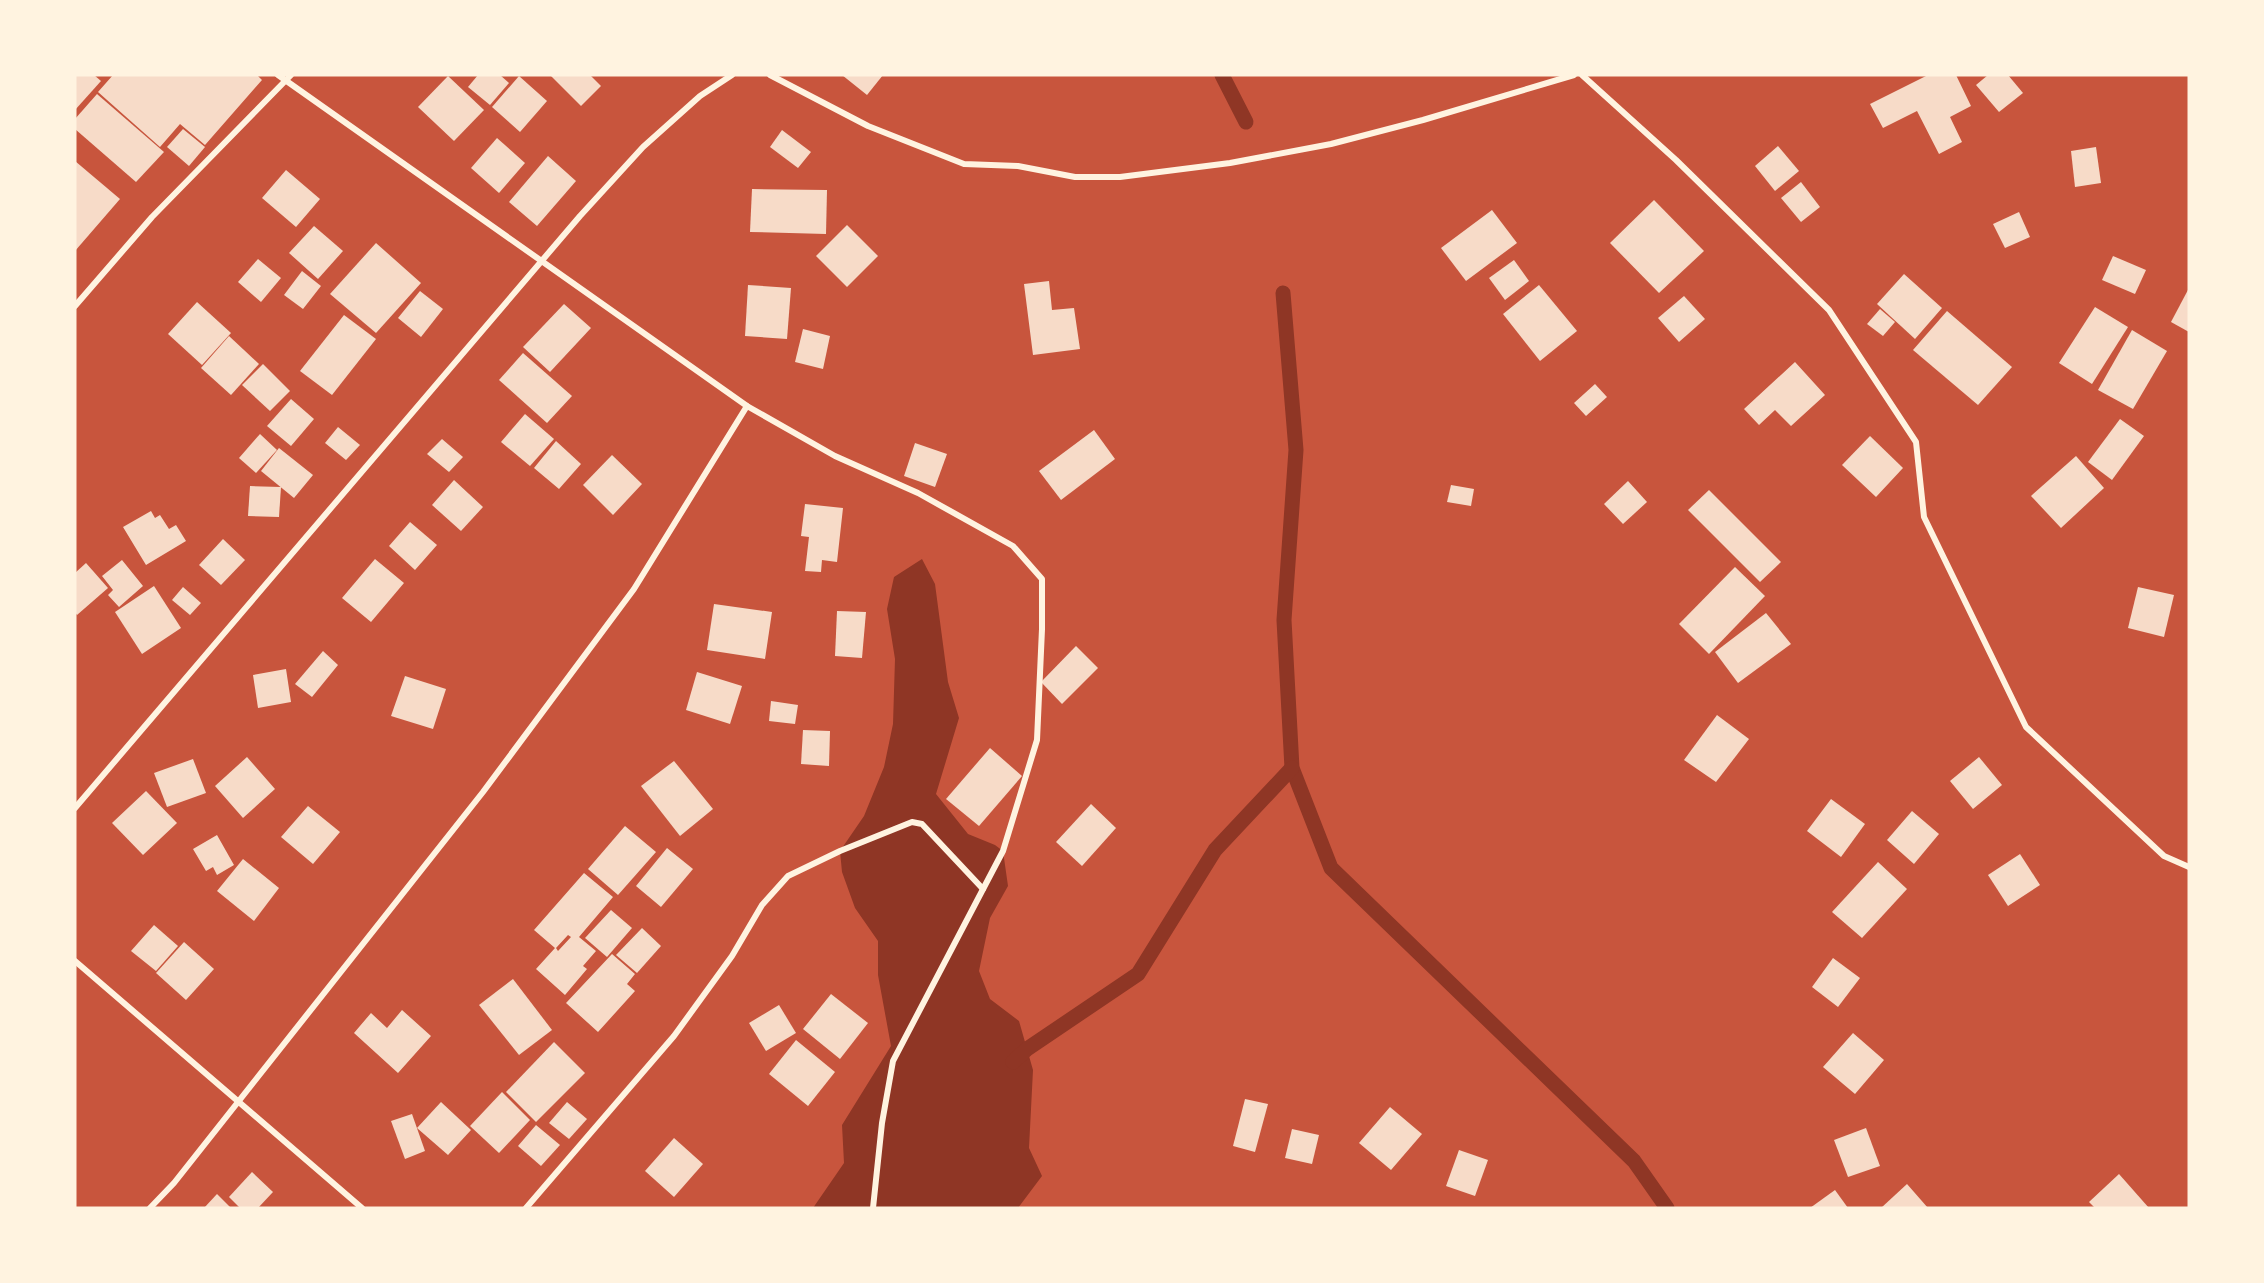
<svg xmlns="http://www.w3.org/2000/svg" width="2264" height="1283" viewBox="0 0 2264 1283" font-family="'DM Sans',sans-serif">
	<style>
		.water { fill: #8f3625 }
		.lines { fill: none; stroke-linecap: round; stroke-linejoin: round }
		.stream { stroke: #8f3625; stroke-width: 15 }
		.building { fill: #f7dbc8; fill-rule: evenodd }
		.minor { stroke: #fff3e0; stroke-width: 6 }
	</style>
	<rect width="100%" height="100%" fill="#c8553d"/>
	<polygon class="water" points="922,559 935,584 948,682 959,718 936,794 968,834 995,845 1003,851 1008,886 990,918 979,971 990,999 1019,1021 1033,1070 1029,1148 1042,1176 1018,1208 813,1208 844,1163 842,1125 891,1046 878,975 878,941 855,908 842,872 840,851 864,816 884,767 893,724 895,659 887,609 894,577"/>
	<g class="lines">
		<g class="stream">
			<polyline points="1222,75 1246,122"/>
			<polyline points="1283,293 1296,450 1284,620 1292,768 1331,868 1634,1161 1667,1208"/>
			<polyline points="1013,1062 1027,1049 1138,974 1215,850 1292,768"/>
		</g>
	</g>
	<g class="building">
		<polygon points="75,75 94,75 101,81 75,110"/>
		<polygon points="113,75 257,75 262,80 205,145 180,124 160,147 98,92"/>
		<polygon points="478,75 500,75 509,83 490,105 468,87"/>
		<polygon points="550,75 590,75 601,86 581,106"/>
		<polygon points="842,75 883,75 867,95"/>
		<polygon points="1928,75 1956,75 1971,106 1950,117 1962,142 1939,154 1917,111 1883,128 1870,104"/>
		<polygon points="1988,75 2008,75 2023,93 1999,112 1976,85"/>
		<polygon points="448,76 484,110 454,141 418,107"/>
		<polygon points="519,76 547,101 520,132 492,107"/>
		<polygon points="97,94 164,152 136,182 75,129 75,119"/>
		<polygon points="183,129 205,147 189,166 167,147"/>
		<polygon points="782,130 811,152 798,168 770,147"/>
		<polygon points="497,138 525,163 499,193 471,168"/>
		<polygon points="1778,146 1799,171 1775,191 1755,166"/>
		<polygon points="2096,147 2101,183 2075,187 2071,151"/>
		<polygon points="548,156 576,181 537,226 509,202"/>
		<polygon points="75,161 120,199 75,251"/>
		<polygon points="286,170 320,199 296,227 262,198"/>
		<polygon points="1801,182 1820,207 1801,222 1781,198"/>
		<polygon points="752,189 827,190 826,234 750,232"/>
		<polygon points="1654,200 1704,251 1659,293 1610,243"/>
		<polygon points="1492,210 1517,243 1466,281 1441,248"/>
		<polygon points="2019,212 2030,237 2005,248 1993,224"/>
		<polygon points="847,225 878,256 847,287 816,256"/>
		<polygon points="314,226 343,251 318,279 289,253"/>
		<polygon points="376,243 421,283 376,333 330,294"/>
		<polygon points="2113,256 2146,270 2135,294 2102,280"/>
		<polygon points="258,259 281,278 261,302 238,282"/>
		<polygon points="1514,260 1529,281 1505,300 1489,278"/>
		<polygon points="302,271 321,286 303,309 284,295"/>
		<polygon points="1904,274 1942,308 1915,339 1877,304"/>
		<polygon points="1049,281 1052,310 1074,308 1080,349 1033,355 1024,284"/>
		<polygon points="748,285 791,288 787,339 745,336"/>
		<polygon points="1539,285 1577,331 1540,361 1503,314"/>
		<polygon points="2189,288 2189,332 2171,322"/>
		<polygon points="420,291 443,309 421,337 398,318"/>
		<polygon points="1684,296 1705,319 1679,342 1658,318"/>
		<polygon points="197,302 231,333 202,365 168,334"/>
		<polygon points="564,304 591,328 550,372 523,347"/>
		<polygon points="2095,307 2128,327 2092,384 2059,363"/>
		<polygon points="1880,309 1895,322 1883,336 1867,324"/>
		<polygon points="1947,311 2012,367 1978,405 1913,350"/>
		<polygon points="344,315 376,339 332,395 300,371"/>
		<polygon points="803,329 830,336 823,369 795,362"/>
		<polygon points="2132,330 2167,351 2133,409 2098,390"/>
		<polygon points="229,336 259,364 231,395 201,368"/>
		<polygon points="523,353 572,396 547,423 499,380"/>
		<polygon points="1795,362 1825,395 1791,426 1775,410 1759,425 1744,409"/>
		<polygon points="263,364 290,391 270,411 242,385"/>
		<polygon points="1595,384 1607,397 1586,416 1574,403"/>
		<polygon points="291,399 314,419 291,446 267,426"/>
		<polygon points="525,414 554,439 530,466 501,442"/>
		<polygon points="2120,419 2144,436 2112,480 2088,462"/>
		<polygon points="338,427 360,445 346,460 325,443"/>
		<polygon points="1094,430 1115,459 1061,500 1039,471"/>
		<polygon points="260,434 277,450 256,473 239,458"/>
		<polygon points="1870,436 1903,468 1876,497 1842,465"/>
		<polygon points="442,439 463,457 449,472 427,454"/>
		<polygon points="556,441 581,464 559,489 534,468"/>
		<polygon points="915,443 947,454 935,487 904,476"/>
		<polygon points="279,448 313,475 294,498 261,471"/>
		<polygon points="612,455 642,484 613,515 583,485"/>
		<polygon points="2076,456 2104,488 2061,528 2031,496"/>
		<polygon points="454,480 483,507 461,531 432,505"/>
		<polygon points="1628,481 1647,502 1623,524 1604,504"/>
		<polygon points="1451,485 1474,489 1471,506 1447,502"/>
		<polygon points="250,486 281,487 279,517 248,516"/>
		<polygon points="1709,490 1781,562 1760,582 1688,510"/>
		<polygon points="805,504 843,508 837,562 822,560 821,572 805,571 809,537 801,536"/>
		<polygon points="151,511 155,518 160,515 169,529 176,525 186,541 146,565 123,527"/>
		<polygon points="410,522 437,545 415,570 389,546"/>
		<polygon points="223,539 245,560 221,585 199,565"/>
		<polygon points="375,559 404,583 371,622 342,598"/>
		<polygon points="122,560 143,586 119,607 108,595 113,590 102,576"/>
		<polygon points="86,563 108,588 77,615 75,612 75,573"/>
		<polygon points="1735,567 1765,596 1709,654 1679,624"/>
		<polygon points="154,586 181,628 142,654 115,612"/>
		<polygon points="183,587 201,603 190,615 172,600"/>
		<polygon points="2138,587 2174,595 2164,637 2128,628"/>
		<polygon points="714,604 772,612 765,659 707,650"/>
		<polygon points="837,611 866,612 862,658 835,656"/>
		<polygon points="1766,613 1791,644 1738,683 1715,652"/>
		<polygon points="1076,646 1098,668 1062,704 1041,682"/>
		<polygon points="323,651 338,665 312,697 295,684"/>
		<polygon points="286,669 291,702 258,708 253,675"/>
		<polygon points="697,672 742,686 730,724 686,710"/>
		<polygon points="405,676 446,689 433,729 391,716"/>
		<polygon points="771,701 798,705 795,724 769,721"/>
		<polygon points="1717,715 1749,739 1716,782 1684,760"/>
		<polygon points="803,730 830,731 829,766 801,764"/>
		<polygon points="990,748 1022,776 979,826 946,799"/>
		<polygon points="247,757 275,789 243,818 215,786"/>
		<polygon points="1979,757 2002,785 1973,809 1950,781"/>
		<polygon points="193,759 206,793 167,807 154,773"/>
		<polygon points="674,761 713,809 680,836 641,786"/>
		<polygon points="146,791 177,823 143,855 112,823"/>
		<polygon points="1831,799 1865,824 1841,857 1807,831"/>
		<polygon points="1091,804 1116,828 1082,866 1056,842"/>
		<polygon points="308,806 340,832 313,864 281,837"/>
		<polygon points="1912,811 1939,834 1914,864 1887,840"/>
		<polygon points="625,826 656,852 618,895 588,869"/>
		<polygon points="217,835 234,865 217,875 213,867 206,871 193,849"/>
		<polygon points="667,848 693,869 661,907 636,886"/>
		<polygon points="2020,854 2040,885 2008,906 1988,875"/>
		<polygon points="243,859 279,888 254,921 217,891"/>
		<polygon points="1878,862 1907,889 1862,938 1832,912"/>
		<path d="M584,873L613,897L579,937L596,951L583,966L587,969L565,995L536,969L555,948L534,930ZM568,935L571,937L558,951L556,948Z"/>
		<polygon points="611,910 632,928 607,957 585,938"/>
		<polygon points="154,925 178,946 156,971 131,951"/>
		<polygon points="642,928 661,946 637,973 616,955"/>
		<polygon points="184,942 214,969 186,1000 156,973"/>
		<polygon points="612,954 635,974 627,984 635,991 598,1032 566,1003"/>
		<polygon points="1833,958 1860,978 1838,1007 1812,987"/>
		<polygon points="513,979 552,1030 519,1055 479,1005"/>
		<polygon points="831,994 868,1023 840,1059 803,1029"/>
		<polygon points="779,1005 796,1033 766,1051 749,1023"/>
		<polygon points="402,1010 431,1036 398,1073 354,1033 371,1013 387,1028"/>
		<polygon points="1853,1033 1884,1060 1855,1094 1823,1067"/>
		<polygon points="796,1040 835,1072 808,1106 769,1074"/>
		<polygon points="554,1042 585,1073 536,1122 506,1092"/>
		<polygon points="502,1092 530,1120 499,1153 470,1126"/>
		<polygon points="1245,1099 1268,1104 1255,1152 1233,1146"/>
		<polygon points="441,1102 471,1130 448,1155 417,1128"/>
		<polygon points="567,1102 587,1119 569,1139 549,1123"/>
		<polygon points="1390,1107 1422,1134 1391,1170 1359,1143"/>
		<polygon points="412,1114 425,1151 405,1159 391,1121"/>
		<polygon points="536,1125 560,1145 541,1166 518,1146"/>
		<polygon points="1866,1128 1880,1166 1848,1177 1834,1140"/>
		<polygon points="1292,1129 1319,1135 1312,1164 1285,1158"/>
		<polygon points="674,1138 703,1164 674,1197 645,1171"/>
		<polygon points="1459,1150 1488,1160 1475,1196 1446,1186"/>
		<polygon points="252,1172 273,1192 258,1208 240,1208 229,1197"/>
		<polygon points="2119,1174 2149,1208 2095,1208 2089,1202"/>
		<polygon points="1907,1184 1928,1208 1881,1208"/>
		<polygon points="1835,1190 1848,1208 1810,1208"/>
		<polygon points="217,1194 231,1208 204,1208"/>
	</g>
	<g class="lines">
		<g class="minor">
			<polyline points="278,75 747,406 835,456 918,493 1013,546 1042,579 1042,629 1037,740 1003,851 893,1061 882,1123 873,1208"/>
			<polyline points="770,75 868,126 964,164 1018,166 1075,177 1120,177 1230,163 1331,144 1423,120 1574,75"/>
			<polyline points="1582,75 1676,160 1829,310 1916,442 1924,517 2026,727 2164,856 2189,867"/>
			<polyline points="75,306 152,217 291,75"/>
			<polyline points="75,808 580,216 643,147 700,96 732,75"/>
			<polyline points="75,961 362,1208"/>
			<polyline points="150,1208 174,1183 483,792 634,589 747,406"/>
			<polyline points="526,1208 674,1036 732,956 762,905 788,876 840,851 912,822 922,824 983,889"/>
		</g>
	</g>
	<rect width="2264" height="1283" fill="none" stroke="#fff3e0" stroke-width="153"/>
</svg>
